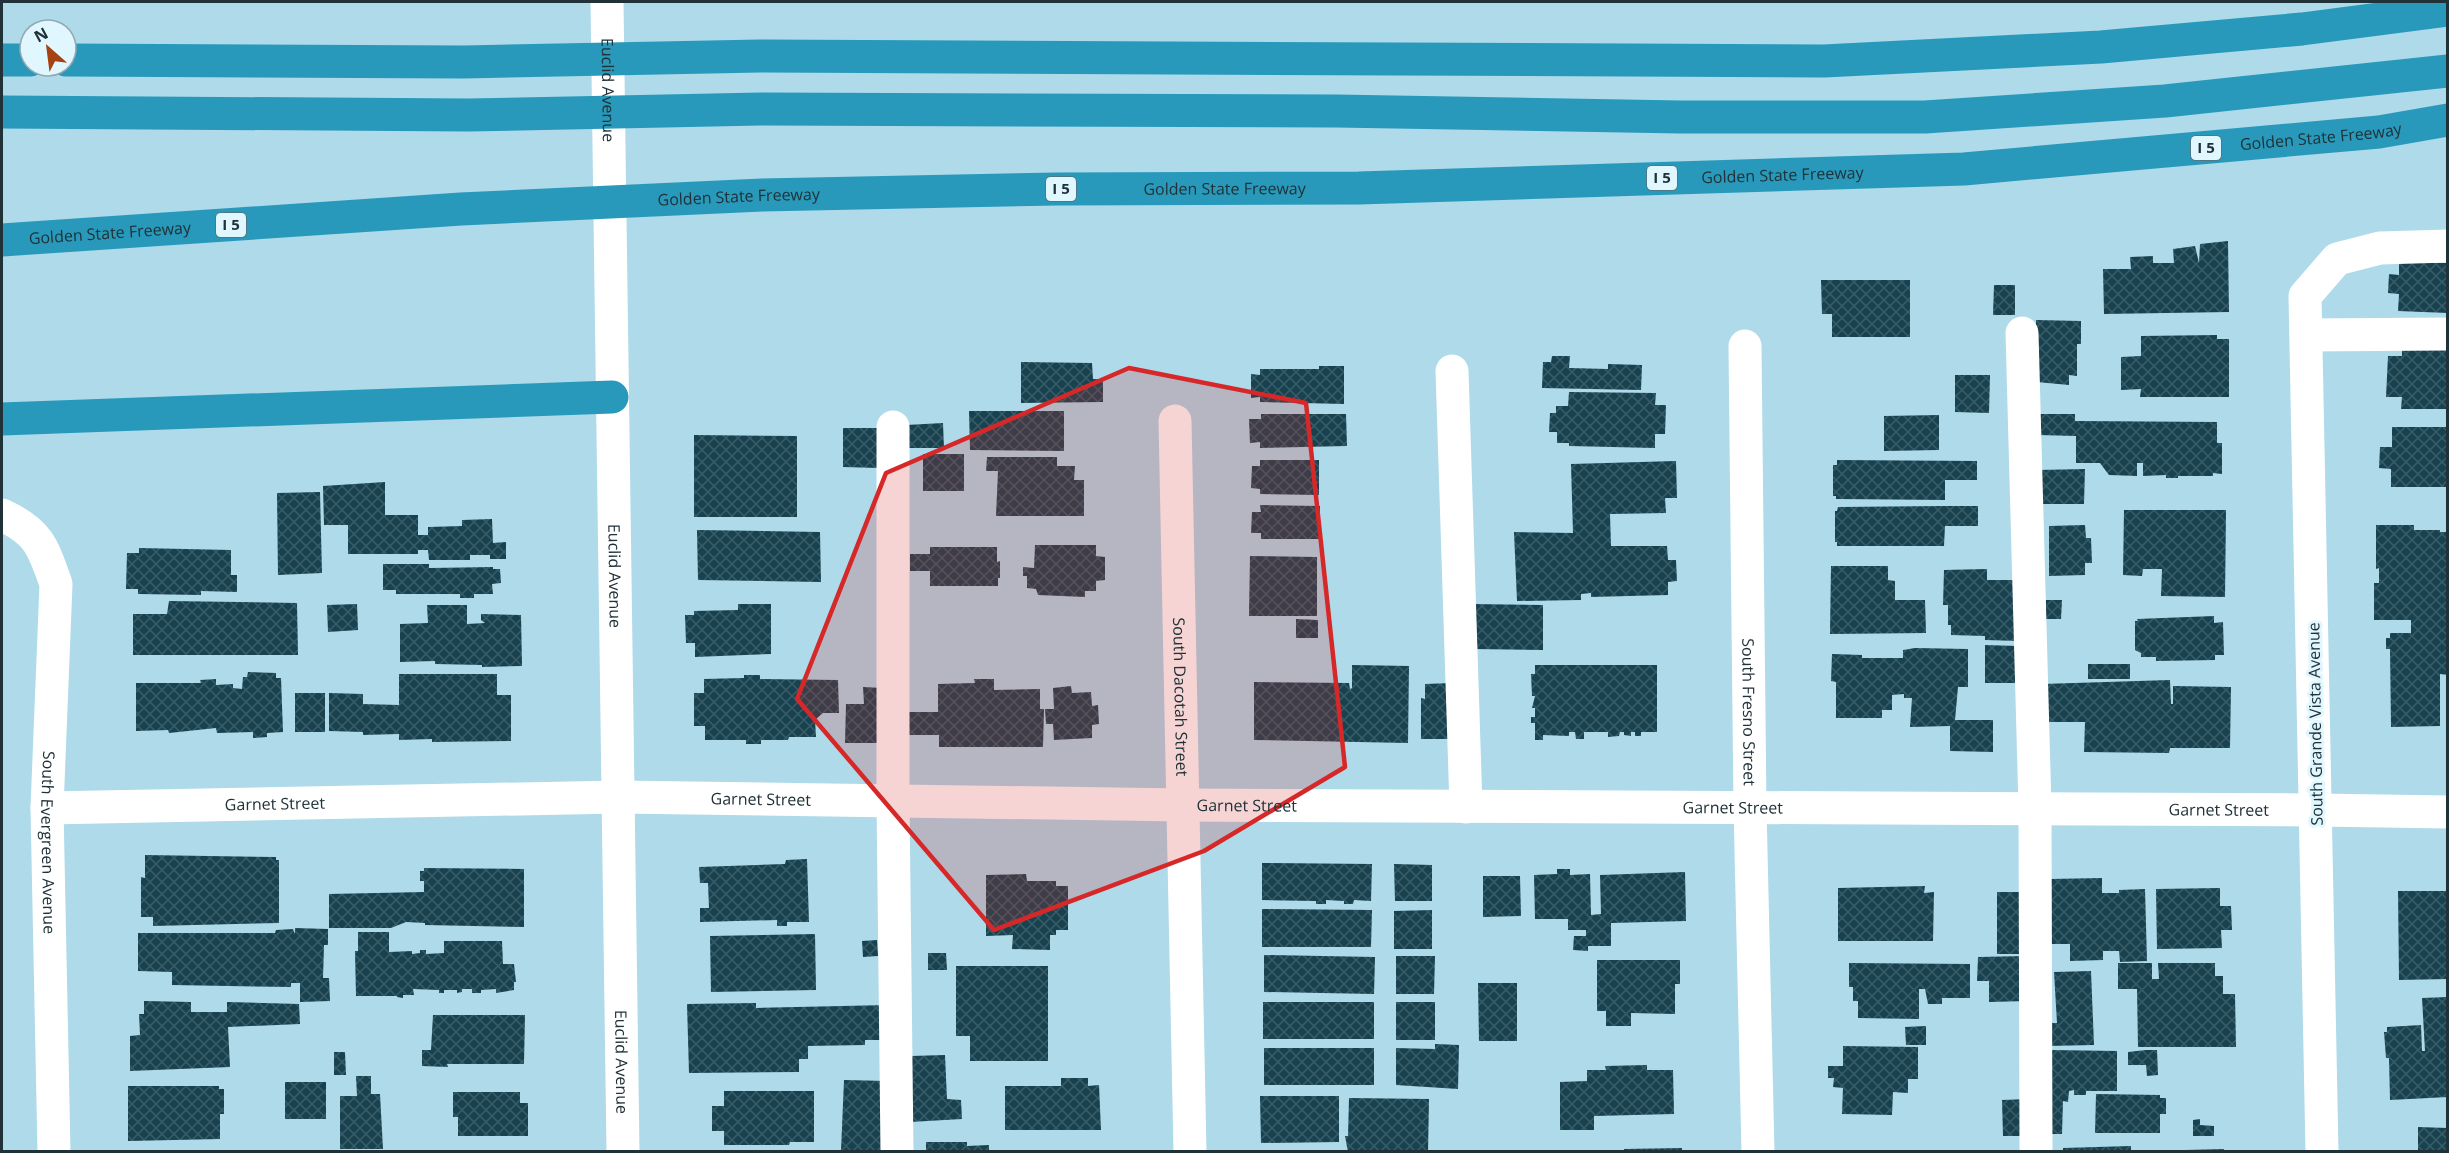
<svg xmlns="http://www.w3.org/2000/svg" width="2449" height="1153" viewBox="0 0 2449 1153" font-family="'Open Sans',sans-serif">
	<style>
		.building { fill: url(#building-cross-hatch) }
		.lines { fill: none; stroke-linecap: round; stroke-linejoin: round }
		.minor { stroke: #fff; stroke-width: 33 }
		.highway { stroke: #2899ba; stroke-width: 33 }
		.marked { fill: #d62828; fill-opacity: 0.2; stroke: #d62828; stroke-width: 4.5; stroke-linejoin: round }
		.labels { text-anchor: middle; stroke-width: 6; stroke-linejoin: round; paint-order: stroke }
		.shield { fill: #e1f7ff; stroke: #5a6d74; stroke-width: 1.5 }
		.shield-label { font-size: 15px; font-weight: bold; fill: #203238 }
		.street-label { font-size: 16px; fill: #203238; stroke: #e1f7ff }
	</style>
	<defs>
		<pattern id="building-cross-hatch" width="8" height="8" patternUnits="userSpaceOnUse" patternTransform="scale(1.5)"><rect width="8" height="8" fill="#184250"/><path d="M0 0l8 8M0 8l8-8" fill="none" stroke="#395c67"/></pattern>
	</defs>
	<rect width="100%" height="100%" fill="#aedaea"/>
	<g class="building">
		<polygon points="2228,241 2229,312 2104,314 2103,269 2131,269 2130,257 2153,256 2153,263 2174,263 2173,249 2195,246 2199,263 2200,244"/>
		<polygon points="2399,262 2448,263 2448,313 2398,311 2399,294 2388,293 2389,274 2399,275"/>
		<polygon points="1821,280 1910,280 1910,337 1832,337 1832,314 1822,314"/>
		<polygon points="1994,285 2015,285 2015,315 1993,315"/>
		<polygon points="2036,320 2081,321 2081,344 2077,344 2077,376 2069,375 2069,385 2037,382"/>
		<polygon points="2217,335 2217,339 2229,339 2229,397 2140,397 2141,389 2121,390 2121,357 2141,356 2141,336"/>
		<polygon points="2402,343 2448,343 2448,409 2401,409 2402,397 2386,397 2388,356 2402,356"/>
		<polygon points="1552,356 1570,356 1569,368 1608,369 1608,364 1642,365 1641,390 1542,388 1543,362 1551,362"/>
		<polygon points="1021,362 1092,363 1093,379 1103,379 1103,402 1021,403"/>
		<polygon points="1319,366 1344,366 1344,404 1260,402 1260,397 1251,398 1251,374 1260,375 1260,369 1319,369"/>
		<polygon points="1955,375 1990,375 1989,413 1955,412"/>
		<polygon points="1569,392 1656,393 1655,405 1666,405 1665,434 1655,434 1655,448 1569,446 1569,443 1557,443 1557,432 1549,432 1550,413 1556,413 1556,406 1568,406"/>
		<polygon points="969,411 1064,411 1064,451 970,450"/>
		<polygon points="1261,414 1346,414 1347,446 1260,448 1260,442 1250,443 1249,419 1261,419"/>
		<polygon points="2038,414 2075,414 2075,421 2217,422 2217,443 2222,443 2222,474 2213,473 2213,476 2178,476 2178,478 2166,478 2166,475 2143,476 2143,463 2137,463 2137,476 2109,475 2100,463 2076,463 2076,436 2038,435"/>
		<polygon points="1939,415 1939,450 1884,451 1884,416"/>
		<polygon points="943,423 944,448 907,448 906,425"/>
		<polygon points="2392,427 2448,427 2448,487 2391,487 2391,469 2379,468 2380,447 2392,447"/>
		<polygon points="843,428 879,428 879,468 843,467"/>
		<polygon points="694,435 797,436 797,517 694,517"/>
		<rect x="923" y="454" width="41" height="37"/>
		<polygon points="987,457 1057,457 1057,466 1075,466 1074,480 1084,480 1084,516 996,516 998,471 986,471"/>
		<polygon points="1260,460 1319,460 1319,495 1260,494 1260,489 1251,488 1252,466 1260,466"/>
		<polygon points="1837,460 1977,461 1977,480 1945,480 1945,500 1836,499 1836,496 1833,496 1833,465 1837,465"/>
		<polygon points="1676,461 1677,498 1665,498 1666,513 1610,514 1611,546 1667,546 1668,560 1676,560 1677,581 1668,582 1668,595 1591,597 1591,593 1581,594 1581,600 1517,601 1514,532 1573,533 1571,464"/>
		<polygon points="2085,469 2084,504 2038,504 2038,470"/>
		<polygon points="385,482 385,515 418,515 418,535 428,535 428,527 462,526 462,520 492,519 493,543 506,542 506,559 490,559 490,555 470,555 470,560 429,560 428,550 418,550 418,554 348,554 348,525 324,525 323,486"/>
		<polygon points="320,492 322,573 278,575 277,493"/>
		<polygon points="1260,505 1320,506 1319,539 1261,539 1261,533 1251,533 1252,512 1261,512"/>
		<polygon points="1943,506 1978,506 1978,526 1945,526 1944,546 1837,546 1837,542 1835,542 1835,511 1837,511 1838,507"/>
		<polygon points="2124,510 2226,510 2225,597 2161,596 2162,569 2143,569 2142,576 2123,575"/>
		<polygon points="2085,525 2086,538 2091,538 2092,563 2085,563 2085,575 2049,576 2049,526"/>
		<polygon points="2376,525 2414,525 2414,530 2440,530 2440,532 2448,532 2448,675 2440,674 2440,726 2391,727 2390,649 2386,649 2386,638 2390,638 2390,633 2411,633 2411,620 2374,620 2374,583 2379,583 2379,568 2376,569"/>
		<polygon points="697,530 820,532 821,582 698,580"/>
		<polygon points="1035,545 1096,545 1096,556 1105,557 1105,580 1096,581 1096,591 1085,591 1085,597 1038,595 1036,589 1027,588 1027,576 1023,576 1023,567 1034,568"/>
		<polygon points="930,547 997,547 997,562 1000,561 1000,578 998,578 998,586 930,586 930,571 910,571 910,554 930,554"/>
		<polygon points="139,548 231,550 231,575 237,575 237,592 201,591 201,595 138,594 138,589 126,589 127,553 139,553"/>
		<polygon points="1250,556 1317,557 1317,616 1249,616"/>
		<polygon points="383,564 429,564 429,568 493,567 493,569 500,569 501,583 492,584 493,594 474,594 474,598 460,598 460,594 396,594 396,590 383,590"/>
		<polygon points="1831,566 1888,566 1888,580 1895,581 1895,600 1925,600 1926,633 1830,634"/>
		<polygon points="1987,569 1987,580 2019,580 2019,641 1985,640 1985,636 1951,635 1951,625 1948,625 1948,605 1943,605 1944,570"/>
		<polygon points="2046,600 2062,600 2061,619 2045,619"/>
		<polygon points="169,601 297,603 298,655 133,655 133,614 167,614"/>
		<polygon points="357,604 358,630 328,632 327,605"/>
		<polygon points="738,604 771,604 771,654 695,657 695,643 686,643 685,615 694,615 694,611 738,610"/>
		<polygon points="1472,604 1543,605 1543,650 1473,649"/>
		<polygon points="427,605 467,605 467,624 485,623 481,620 481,614 521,615 522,666 482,667 482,665 435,664 435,661 400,662 400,624 428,623"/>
		<polygon points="2214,616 2214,623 2223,622 2224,655 2215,655 2215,660 2156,661 2156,657 2141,657 2141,653 2135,650 2135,621 2138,621 2137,619"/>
		<polygon points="1296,619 1318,620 1318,638 1296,638"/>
		<polygon points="1985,645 2018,646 2018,683 1985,683"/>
		<polygon points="1915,648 1968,649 1968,687 1958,687 1955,720 1993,720 1993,752 1950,751 1950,726 1910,727 1912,698 1904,698 1904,694 1892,695 1892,710 1882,710 1882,718 1836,718 1836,682 1831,681 1832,654 1862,655 1862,658 1903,658 1903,650"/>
		<rect x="2088" y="664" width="42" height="15"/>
		<polygon points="1352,665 1409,666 1408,743 1254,740 1254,682 1349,683 1350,689 1352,688"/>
		<polygon points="1535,665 1657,665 1657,732 1641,732 1641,736 1635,736 1635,732 1631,732 1631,736 1624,735 1624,732 1620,732 1619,736 1608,737 1608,732 1584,732 1584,739 1576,739 1575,732 1569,732 1569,736 1543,735 1543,740 1535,740 1535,723 1531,723 1531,717 1535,717 1535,708 1532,708 1535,696 1532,696 1531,674 1535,674"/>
		<polygon points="248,672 276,673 276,678 281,678 283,732 267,733 267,737 253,738 253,732 217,733 216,728 169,733 168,730 136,731 136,683 201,683 200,680 216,679 216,685 233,684 233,688 242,689 243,677 247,677"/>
		<polygon points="399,674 497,674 497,695 511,695 511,741 432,742 432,739 399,740 399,734 363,735 363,732 329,731 329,693 363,694 363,704 399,705"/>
		<polygon points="744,675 760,675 760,679 838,680 839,713 823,713 815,720 816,737 789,737 788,740 761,740 761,744 746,744 746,740 705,740 705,726 694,726 694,693 704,693 704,679 744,678"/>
		<polygon points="974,679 994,679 994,690 1040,689 1040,709 1044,709 1043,747 939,747 939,735 907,735 907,712 938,712 938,684 975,683"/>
		<polygon points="2170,680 2171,704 2173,704 2173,686 2231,687 2230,748 2170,748 2169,753 2084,752 2085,722 2042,722 2042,684"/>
		<polygon points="1452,683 1454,739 1421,739 1421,698 1425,699 1425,684"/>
		<polygon points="1071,686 1072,693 1091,692 1092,706 1098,705 1099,724 1092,725 1092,738 1054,740 1053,724 1046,724 1045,709 1054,709 1053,688"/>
		<polygon points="863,687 883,688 884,743 845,743 846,704 864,704"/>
		<rect x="295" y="693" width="30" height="39"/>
		<polygon points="145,855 276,857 276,860 279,860 279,923 153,926 153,917 141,917 141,877 145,878"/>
		<polygon points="807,859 809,922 787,922 787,926 777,926 777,920 700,922 700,908 709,908 708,883 700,883 699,867 785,864 786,860"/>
		<polygon points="1262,863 1372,864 1371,901 1354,900 1353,904 1344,904 1344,901 1326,900 1326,904 1316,904 1316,901 1262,900"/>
		<polygon points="1394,864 1432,865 1432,901 1395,901"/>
		<polygon points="424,868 524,869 524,927 425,925 425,923 406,922 391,928 329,928 329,894 424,892 424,881 420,881 420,871 424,871"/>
		<polygon points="1557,869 1570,869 1570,875 1590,874 1591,915 1601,914 1600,875 1685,872 1686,921 1611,923 1611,946 1588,946 1588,951 1573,950 1574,936 1586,936 1586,930 1568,930 1568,919 1535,919 1534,875 1557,874"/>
		<polygon points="1026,874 1027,881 1056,881 1056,886 1068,886 1068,930 1056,930 1056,935 1050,935 1050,950 1012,949 1013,935 986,936 986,875"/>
		<polygon points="1483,876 1520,876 1521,916 1483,917"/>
		<polygon points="2102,878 2102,893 2119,893 2119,890 2145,889 2147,961 2120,962 2119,951 2103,951 2103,960 2070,961 2070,944 2049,944 2050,879"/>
		<polygon points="1925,886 1924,893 1934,892 1933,941 1838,941 1838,888"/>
		<polygon points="2220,888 2220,906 2231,906 2232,930 2221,930 2222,948 2157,949 2156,889"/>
		<polygon points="2398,891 2448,891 2448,979 2399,980"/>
		<polygon points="1997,892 2025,892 2026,954 1997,954"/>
		<polygon points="1262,909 1372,910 1371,947 1262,947"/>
		<polygon points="1432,910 1432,949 1394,949 1394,911"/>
		<polygon points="295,928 328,929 328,945 324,945 323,978 329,978 330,1001 300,1002 300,983 291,983 291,987 172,985 172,972 138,971 138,933 275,933 276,930 293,929 295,934"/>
		<polygon points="358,932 389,932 389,952 412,951 412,954 420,953 420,950 426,950 426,954 444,953 444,941 502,941 503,964 514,964 516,982 514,982 514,990 496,993 496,989 481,990 481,993 472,993 472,989 462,989 462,992 457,993 457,990 444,990 444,993 439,993 439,990 413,989 414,995 403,995 403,998 397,997 397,996 356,996 355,951 358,951"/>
		<polygon points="815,934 816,990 711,992 710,936"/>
		<polygon points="877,940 878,956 863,957 862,941"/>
		<polygon points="928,953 946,953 947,970 928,970"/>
		<polygon points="1264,955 1375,957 1374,994 1264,992"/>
		<polygon points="1396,956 1435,956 1434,994 1396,994"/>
		<polygon points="2026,956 2027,1001 1989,1002 1989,981 1977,981 1978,957"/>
		<polygon points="1597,960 1680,960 1680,984 1675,984 1675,1014 1631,1013 1631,1026 1606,1026 1606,1011 1597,1011"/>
		<polygon points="1849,963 1970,964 1970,998 1942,998 1942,1004 1928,1004 1925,989 1919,989 1919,1019 1858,1018 1858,1001 1853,1001 1853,987 1849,987"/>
		<polygon points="2118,963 2152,963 2152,979 2159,979 2158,963 2215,963 2215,976 2223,976 2223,994 2235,994 2236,1047 2138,1047 2137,989 2118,989"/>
		<polygon points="956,966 1048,966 1048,1061 970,1061 970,1036 956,1036"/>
		<polygon points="2091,971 2094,1045 2048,1046 2047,1023 2057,1023 2054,972"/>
		<polygon points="1478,983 1517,983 1517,1041 1479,1041"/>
		<polygon points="2448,997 2448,1097 2390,1100 2389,1058 2386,1058 2384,1032 2387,1032 2387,1027 2421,1025 2422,1051 2425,1051 2422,998"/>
		<polygon points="144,1001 191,1002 191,1012 227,1012 227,1002 299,1004 300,1024 228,1027 230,1067 130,1071 130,1036 140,1035 139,1014 144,1014"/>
		<rect x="1263" y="1002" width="111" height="37"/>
		<rect x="1396" y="1002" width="39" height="38"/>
		<polygon points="756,1003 756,1008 888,1005 889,1040 865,1040 865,1045 808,1046 808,1059 799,1059 799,1072 689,1073 687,1004"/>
		<polygon points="433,1015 525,1015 524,1064 447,1064 448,1067 422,1066 422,1050 431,1050"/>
		<polygon points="1926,1026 1926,1045 1906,1045 1905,1027"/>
		<polygon points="1435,1044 1459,1045 1458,1089 1396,1085 1396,1048 1435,1049"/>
		<polygon points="1843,1046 1918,1047 1918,1079 1908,1079 1908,1093 1893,1092 1892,1115 1842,1114 1843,1088 1833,1087 1834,1078 1828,1078 1828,1066 1843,1066"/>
		<rect x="1264" y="1048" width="110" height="37"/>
		<polygon points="2048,1050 2117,1051 2117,1091 2086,1091 2086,1095 2074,1095 2074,1090 2069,1091 2068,1102 2063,1101 2062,1134 2048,1134"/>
		<polygon points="2146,1050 2157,1050 2158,1075 2147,1076 2146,1065 2128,1065 2128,1052"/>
		<polygon points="334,1052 345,1052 346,1075 334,1075"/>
		<polygon points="945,1055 947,1099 961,1100 962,1119 910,1122 911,1056"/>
		<polygon points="1647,1065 1647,1070 1673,1070 1674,1114 1594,1116 1594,1130 1560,1130 1560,1082 1587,1081 1587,1070 1606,1070 1605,1066"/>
		<polygon points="356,1076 371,1076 371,1094 380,1094 383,1149 340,1149 340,1096 357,1096"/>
		<polygon points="1061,1078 1088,1078 1088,1086 1099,1085 1101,1130 1005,1130 1005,1086 1061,1086"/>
		<polygon points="844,1080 887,1081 881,1151 841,1151"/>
		<rect x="285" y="1082" width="41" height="37"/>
		<polygon points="128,1086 219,1086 219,1089 224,1089 224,1114 220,1114 220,1139 128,1141"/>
		<polygon points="724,1091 814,1091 814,1142 790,1142 789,1145 724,1145 724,1131 712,1131 712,1106 724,1106"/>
		<polygon points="453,1092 520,1092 520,1103 528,1103 528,1136 458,1136 458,1117 453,1117"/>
		<polygon points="2096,1094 2160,1095 2160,1098 2166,1098 2166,1114 2160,1114 2160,1133 2095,1133"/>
		<polygon points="1260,1096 1339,1096 1339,1142 1261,1143"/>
		<polygon points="1349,1098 1429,1099 1428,1152 1348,1152 1345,1136 1348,1136"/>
		<polygon points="2028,1099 2030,1136 2003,1136 2002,1100"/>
		<polygon points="2200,1119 2200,1125 2214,1126 2214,1136 2193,1136 2193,1120"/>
		<polygon points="2418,1127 2448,1128 2448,1152 2418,1152"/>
		<polygon points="926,1142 967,1142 967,1146 989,1145 989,1152 926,1152"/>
		<polygon points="2131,1146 2131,1152 2063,1152 2063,1148"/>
		<polygon points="1682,1148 1682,1152 1624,1152 1624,1149"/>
		<polygon points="2224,1149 2224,1152 2186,1152 2185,1150"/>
	</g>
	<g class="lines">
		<g class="minor">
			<path id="s1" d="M607,2L623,1152"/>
			<polyline points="2022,333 2035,808 2036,1152"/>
			<polyline points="2307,335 2448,334"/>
			<path id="s2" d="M1745,346L1750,808L1758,1152"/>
			<polyline points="1452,371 1466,807"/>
			<path id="s3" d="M1175,421L1190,1152"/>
			<polyline points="893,427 893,801 897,1152"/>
			<path id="s4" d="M2,515C39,532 43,547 56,584L47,808L54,1152"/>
			<path id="s5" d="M47,808L619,797L1184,805L2317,810L2448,812"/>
			<polyline points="2322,1152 2305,296 2337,259 2380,248 2448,246"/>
		</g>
		<g class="highway">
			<polyline points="2,60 30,60"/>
			<polyline points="66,60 464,62 760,56 1824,61 2101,47 2302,29 2448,10"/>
			<polyline points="2,112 468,115 761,109 1336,111 1681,117 1925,117 2165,101 2448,71"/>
			<path id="s6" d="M2,240L461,209L762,195L1057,189L1359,188L1964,169L2379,132L2448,120"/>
			<polyline points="2,419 612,397"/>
		</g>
	</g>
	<path class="marked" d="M1129,368L1306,403L1345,767L1204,851L994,930L797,699L886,473Z"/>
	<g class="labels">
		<g class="shield">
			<rect x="2191" y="136" width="30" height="24" rx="4.5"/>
			<rect x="1647" y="166" width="30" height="24" rx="4.5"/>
			<rect x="1046" y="177" width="30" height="24" rx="4.5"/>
			<rect x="216" y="213" width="30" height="24" rx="4.5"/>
		</g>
		<g class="shield-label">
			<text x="2206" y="153">I 5</text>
			<text x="1662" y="183">I 5</text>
			<text x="1061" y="194">I 5</text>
			<text x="231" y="230">I 5</text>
		</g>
		<g class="street-label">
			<text dy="6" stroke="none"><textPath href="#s1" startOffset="88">Euclid Avenue</textPath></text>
			<text dy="6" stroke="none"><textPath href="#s6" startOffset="2322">Golden State Freeway</textPath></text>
			<text dy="6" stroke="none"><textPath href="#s6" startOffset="1782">Golden State Freeway</textPath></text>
			<text dy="6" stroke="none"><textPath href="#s6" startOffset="1224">Golden State Freeway</textPath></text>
			<text dy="6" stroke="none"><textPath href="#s6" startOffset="738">Golden State Freeway</textPath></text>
			<text dy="6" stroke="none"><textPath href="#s6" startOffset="108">Golden State Freeway</textPath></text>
			<text dy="6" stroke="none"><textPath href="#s1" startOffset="574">Euclid Avenue</textPath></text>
			<text dy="6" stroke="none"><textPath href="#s3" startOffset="276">South Dacotah Street</textPath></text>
			<text dy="6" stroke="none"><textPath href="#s2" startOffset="366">South Fresno Street</textPath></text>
			<text transform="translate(2315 724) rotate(-91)" y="6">South Grande Vista Avenue</text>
			<text dy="6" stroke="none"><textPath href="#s5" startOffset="714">Garnet Street</textPath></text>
			<text dy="6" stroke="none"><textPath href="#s5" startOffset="228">Garnet Street</textPath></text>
			<text dy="6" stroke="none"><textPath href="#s5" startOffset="1200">Garnet Street</textPath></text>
			<text dy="6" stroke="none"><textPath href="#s5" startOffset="1686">Garnet Street</textPath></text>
			<text dy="6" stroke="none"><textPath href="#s5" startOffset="2172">Garnet Street</textPath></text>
			<text dy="6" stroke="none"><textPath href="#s4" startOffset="350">South Evergreen Avenue</textPath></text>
			<text dy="6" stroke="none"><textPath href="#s1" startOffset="1060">Euclid Avenue</textPath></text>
		</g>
	</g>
	<rect width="2449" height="1153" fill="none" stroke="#203238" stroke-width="6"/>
	<g transform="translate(48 48) rotate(332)"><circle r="28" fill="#e1f7ff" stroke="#94a8af" stroke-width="1.5"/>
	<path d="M0-4.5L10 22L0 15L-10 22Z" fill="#a64211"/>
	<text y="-9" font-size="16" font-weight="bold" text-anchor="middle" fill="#203238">N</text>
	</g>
</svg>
